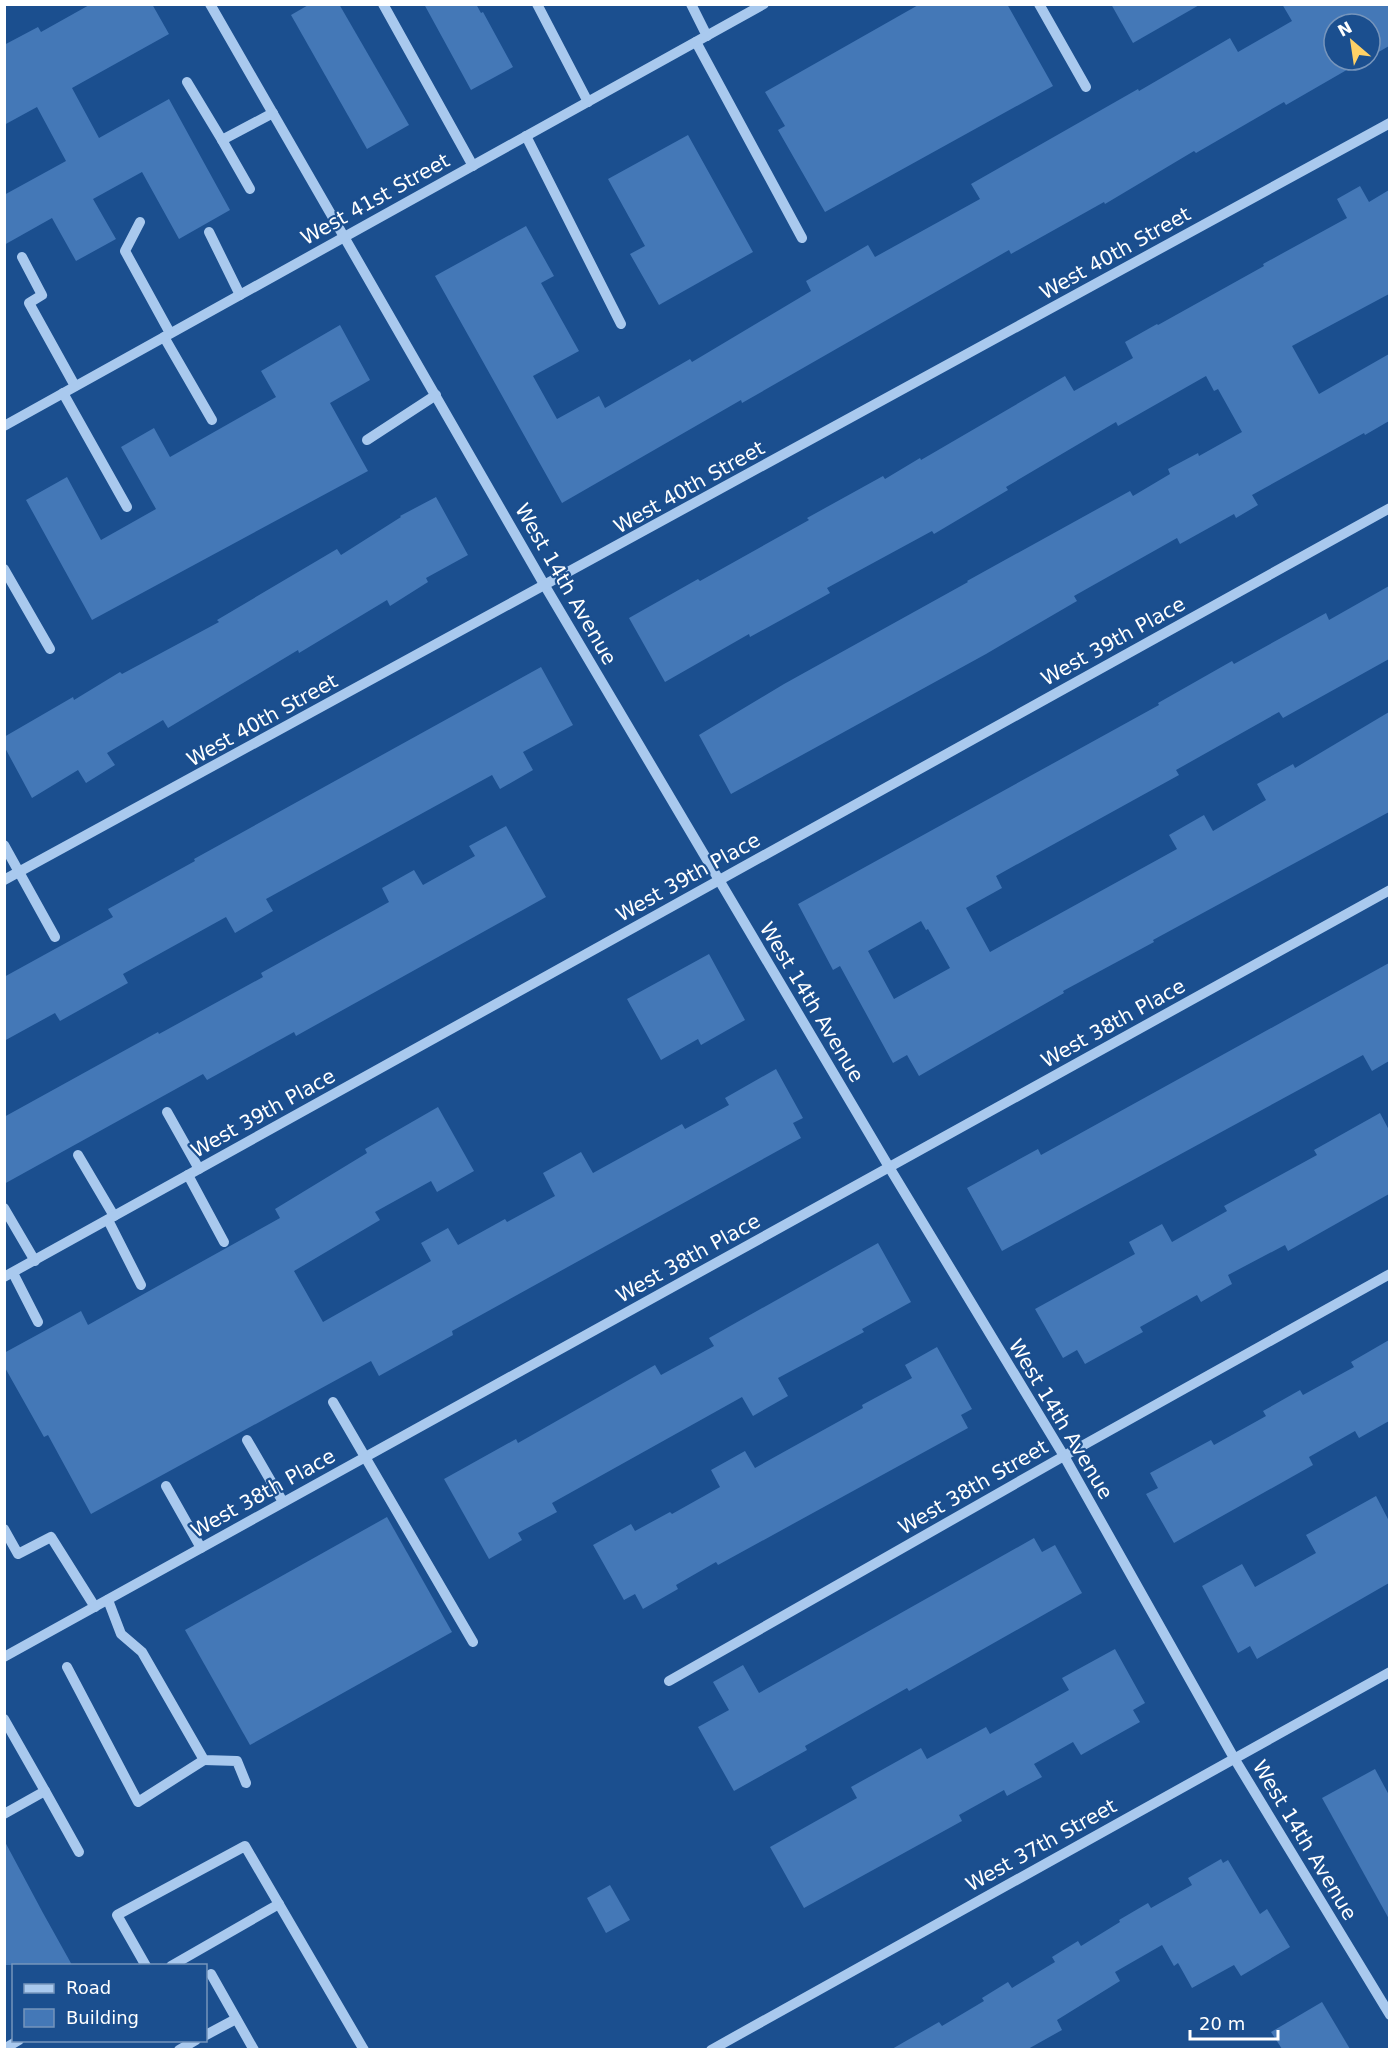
<svg xmlns="http://www.w3.org/2000/svg" width="1394" height="2054" viewBox="0 0 1394 2054" font-family="'DejaVu Sans',sans-serif">
	<style>
		.building { fill: #4478b7; fill-rule: evenodd }
		.lines { fill: none; stroke-linecap: round; stroke-linejoin: round }
		.minor { stroke: #a9c9ee; stroke-width: 10 }
		.labels { text-anchor: middle; stroke-width: 4.5; stroke-linejoin: round; paint-order: stroke }
		.street-label { font-size: 20px; fill: #fff; stroke: #1b4f8f }
	</style>
	<rect width="100%" height="100%" fill="#1b4f8f"/>
	<g class="building">
		<polygon points="91,4 152,4 169,34 72,88 99,138 169,99 230,210 179,239 142,172 93,199 116,239 76,261 52,218 4,245 4,195 66,161 37,107 4,125 4,45 38,27 41,32"/>
		<polygon points="310,4 339,4 409,125 367,149 291,15"/>
		<polygon points="424,4 476,4 481,13 483,12 513,67 471,90"/>
		<polygon points="920,4 1007,4 1053,86 825,212 778,130 785,126 765,92"/>
		<polygon points="1111,4 1201,4 1133,43"/>
		<polygon points="1282,4 1389,4 1389,46 1370,57 1370,24 1334,24 1334,60 1364,60 1286,105 1284,102 1196,153 1194,151 1105,204 1104,202 1011,254 1009,250 742,403 741,400 562,503 435,276 526,226 554,276 541,283 579,351 533,376 557,419 599,396 605,408 690,359 692,362 811,291 806,281 868,245 875,257 980,199 971,184 1138,89 1139,91 1230,38 1238,52 1292,21"/>
		<polygon points="688,135 753,252 659,305 630,254 645,246 608,179"/>
		<polygon points="1360,186 1369,202 1389,190 1389,294 1292,346 1319,394 1389,354 1389,421 1365,435 1364,433 1252,495 1258,505 1236,518 1234,514 1180,544 1177,538 1074,596 1077,601 986,654 731,794 699,735 784,684 968,582 967,581 1130,491 1133,496 1170,474 1168,469 1198,453 1199,456 1242,432 1218,389 1214,391 1206,376 1118,426 1116,422 1006,487 1008,490 934,534 932,531 827,588 830,593 750,637 749,634 665,682 629,618 698,579 700,581 809,520 807,518 883,476 885,479 920,458 921,460 1065,376 1074,391 1133,358 1125,342 1157,324 1158,325 1264,266 1263,264 1347,218 1337,199"/>
		<polygon points="340,325 370,380 330,403 368,471 92,620 26,500 67,477 101,540 156,509 121,447 154,428 170,457 276,397 261,371"/>
		<polygon points="436,497 468,555 426,578 428,582 390,606 387,600 299,653 298,650 168,728 163,720 107,753 115,765 86,783 78,770 32,798 4,746 4,737 73,697 74,700 120,672 122,674 219,622 217,620 337,549 341,555 401,517 400,516"/>
		<path d="M1389,586V659L1283,718L1279,712L1176,770L1179,775L996,876L1002,888L966,908L990,952L1177,849L1169,835L1204,815L1213,831L1266,800L1257,784L1293,764L1295,768L1389,712V812L1153,940L1154,942L1063,991L1064,993L919,1076L907,1055L893,1063L840,966L833,970L798,904L1159,705L1158,703L1232,661L1234,664L1326,613L1329,620ZM921,921L926,930L928,929L950,968L894,999L868,951Z"/>
		<polygon points="541,667 573,725 523,752 533,770 500,789 492,775 266,899 273,911 235,933 226,917 123,974 128,983 60,1021 55,1013 4,1041 4,977 113,917 108,909 195,861 194,859"/>
		<polygon points="506,826 546,897 296,1036 294,1032 207,1080 203,1074 4,1184 4,1117 158,1032 159,1034 263,977 261,973 389,902 382,888 414,870 423,885 475,856 469,846"/>
		<polygon points="709,954 745,1020 701,1045 698,1039 661,1060 627,999"/>
		<polygon points="1389,963 1389,1061 1372,1071 1363,1055 1002,1251 967,1188 1038,1149 1041,1155"/>
		<polygon points="776,1069 803,1118 793,1123 801,1138 452,1331 453,1335 379,1376 371,1361 91,1514 48,1435 44,1437 4,1366 4,1353 81,1311 88,1325 280,1218 275,1209 367,1153 365,1149 438,1107 474,1171 437,1192 431,1181 375,1212 380,1220 294,1271 323,1322 431,1261 421,1243 448,1228 458,1245 505,1219 507,1222 555,1196 543,1173 581,1152 593,1173 682,1124 685,1129 729,1105 725,1098"/>
		<polygon points="1380,1113 1389,1130 1389,1194 1288,1251 1285,1245 1228,1275 1232,1284 1201,1302 1197,1295 1140,1327 1143,1332 1085,1364 1077,1350 1063,1358 1035,1309 1135,1254 1129,1242 1162,1224 1172,1242 1227,1211 1224,1206 1317,1155 1314,1150"/>
		<polygon points="878,1243 911,1302 862,1329 864,1332 778,1378 788,1396 753,1416 742,1397 552,1503 557,1512 518,1533 522,1540 489,1559 444,1479 516,1439 518,1443 655,1365 661,1375 714,1346 709,1338"/>
		<polygon points="1389,1340 1389,1421 1359,1438 1355,1431 1309,1457 1313,1465 1174,1543 1146,1494 1158,1488 1150,1473 1211,1440 1214,1445 1266,1416 1263,1411 1300,1390 1303,1395 1354,1367 1351,1362"/>
		<polygon points="937,1347 972,1409 961,1415 968,1428 718,1565 716,1562 676,1585 678,1589 643,1609 635,1594 624,1600 593,1545 631,1524 635,1531 670,1512 672,1514 720,1487 711,1470 745,1451 755,1468 863,1408 862,1405 912,1378 905,1365"/>
		<polygon points="1376,1496 1389,1521 1389,1583 1257,1659 1250,1646 1238,1653 1202,1586 1242,1564 1255,1587 1316,1553 1306,1535"/>
		<polygon points="387,1517 452,1632 250,1745 185,1630"/>
		<polygon points="1034,1538 1042,1552 1055,1545 1082,1593 909,1691 907,1688 805,1746 807,1750 734,1791 698,1727 729,1710 713,1682 743,1665 759,1693"/>
		<polygon points="1115,1649 1145,1703 1133,1710 1140,1722 1081,1755 1073,1742 1034,1764 1042,1777 1007,1796 1004,1790 959,1815 962,1821 804,1908 770,1847 857,1798 851,1787 921,1748 927,1759 986,1727 990,1734 1069,1690 1062,1678"/>
		<polygon points="1375,1769 1389,1795 1389,1919 1322,1798"/>
		<polygon points="4,1840 43,1913 72,1965 4,1965"/>
		<polygon points="1221,1859 1223,1863 1228,1860 1260,1914 1267,1909 1290,1947 1241,1976 1234,1965 1192,1988 1178,1963 1174,1966 1162,1945 1115,1972 1120,1981 1057,2020 1062,2030 1028,2049 892,2049 939,2022 942,2026 984,2001 982,1998 1008,1982 1012,1988 1055,1962 1052,1957 1078,1941 1081,1946 1120,1922 1119,1920 1148,1903 1151,1908 1192,1885 1188,1878"/>
		<polygon points="610,1885 630,1920 606,1933 587,1898"/>
		<polygon points="1322,2002 1350,2049 1282,2049 1271,2032"/>
	</g>
	<g class="lines">
		<g class="minor">
			<polyline points="210,4 545,586 889,1167 1064,1456 1234,1758 1390,2015"/>
			<polyline points="383,4 473,166"/>
			<polyline points="537,4 588,102"/>
			<polyline points="691,4 707,36"/>
			<polyline points="1039,4 1086,87"/>
			<polyline points="696,42 802,238"/>
			<polyline points="187,82 222,140 273,113"/>
			<polyline points="526,136 621,324"/>
			<polyline points="222,140 250,189"/>
			<polyline points="140,222 125,251 170,333"/>
			<polyline points="209,232 240,295"/>
			<polyline points="22,257 42,295 29,303 75,386"/>
			<polyline points="164,337 212,420"/>
			<polyline points="63,393 127,507"/>
			<polyline points="4,426 764,4"/>
			<polyline points="367,440 436,395"/>
			<polyline points="4,569 50,649"/>
			<polyline points="4,845 55,937"/>
			<polyline points="4,880 1390,123"/>
			<polyline points="167,1112 199,1169"/>
			<polyline points="78,1155 114,1216"/>
			<polyline points="188,1175 224,1242"/>
			<polyline points="4,1208 35,1261"/>
			<polyline points="108,1220 141,1285"/>
			<polyline points="13,1273 38,1322"/>
			<polyline points="4,1277 1390,508"/>
			<polyline points="333,1402 473,1642"/>
			<polyline points="247,1440 283,1502"/>
			<polyline points="166,1486 201,1548"/>
			<polyline points="4,1529 18,1554 51,1537 95,1607"/>
			<polyline points="108,1600 121,1634 142,1652 204,1760 237,1761 246,1783"/>
			<polyline points="4,1657 1390,890"/>
			<polyline points="67,1667 138,1802 204,1760"/>
			<polyline points="669,1681 1064,1456 1390,1274"/>
			<polyline points="4,1719 45,1791 4,1814"/>
			<polyline points="45,1791 79,1852"/>
			<polyline points="146,1966 117,1915 245,1846 364,2050"/>
			<polyline points="171,1966 279,1904"/>
			<polyline points="211,1974 254,2050"/>
			<polyline points="206,2035 236,2019"/>
			<polyline points="4,2049 19,2040"/>
			<polyline points="179,2050 196,2040"/>
			<polyline points="711,2050 1390,1672"/>
		</g>
	</g>
	<g class="labels">
		<g class="street-label">
			<text transform="translate(375 199) rotate(-29)" y="7">West 41st Street</text>
			<text transform="translate(1115 253) rotate(-29)" y="7">West 40th Street</text>
			<text transform="translate(689 487) rotate(-29)" y="7">West 40th Street</text>
			<text transform="translate(566 584) rotate(60)" y="7">West 14th Avenue</text>
			<text transform="translate(1113 641) rotate(-29)" y="7">West 39th Place</text>
			<text transform="translate(262 720) rotate(-29)" y="7">West 40th Street</text>
			<text transform="translate(688 877) rotate(-29)" y="7">West 39th Place</text>
			<text transform="translate(812 1002) rotate(59)" y="7">West 14th Avenue</text>
			<text transform="translate(1113 1023) rotate(-29)" y="7">West 38th Place</text>
			<text transform="translate(263 1113) rotate(-29)" y="7">West 39th Place</text>
			<text transform="translate(688 1258) rotate(-29)" y="7">West 38th Place</text>
			<text transform="translate(1061 1419) rotate(59)" y="7">West 14th Avenue</text>
			<text transform="translate(973 1487) rotate(-30)" y="7">West 38th Street</text>
			<text transform="translate(263 1493) rotate(-29)" y="7">West 38th Place</text>
			<text transform="translate(1305 1840) rotate(59)" y="7">West 14th Avenue</text>
			<text transform="translate(1041 1845) rotate(-29)" y="7">West 37th Street</text>
		</g>
	</g>
	<rect width="1394" height="2054" fill="none" stroke="#ffffff" stroke-width="12"/>
	<rect x="12" y="1964" width="195" height="78" fill="#1b4f8f" stroke="#7695bc" stroke-width="1.5"/>
	<rect x="24" y="1984" width="30" height="9" fill="#a9c9ee" stroke="#7695bc" stroke-width="1.5"/>
	<text x="66" y="1994" font-size="18" fill="#ffffff">Road</text>
	<rect x="24" y="2009" width="30" height="18" fill="#4478b7" stroke="#7695bc" stroke-width="1.5"/>
	<text x="66" y="2024" font-size="18" fill="#ffffff">Building</text>
	<g transform="translate(1352 42) rotate(331)"><circle r="28" fill="#1b4f8f" stroke="#7695bc" stroke-width="1.5"/>
	<path d="M0-4.5L10 22L0 15L-10 22Z" fill="#ffd166"/>
	<text y="-9" font-size="16" font-weight="bold" text-anchor="middle" fill="#ffffff">N</text>
	</g>
	<path d="M1190 2030v9h88v-9" fill="none" stroke="#ffffff" stroke-width="3"/>
	<text x="1199" y="2030" font-size="18" fill="#ffffff" stroke="#1b4f8f" stroke-width="4.5" paint-order="stroke">20 m</text>
</svg>
